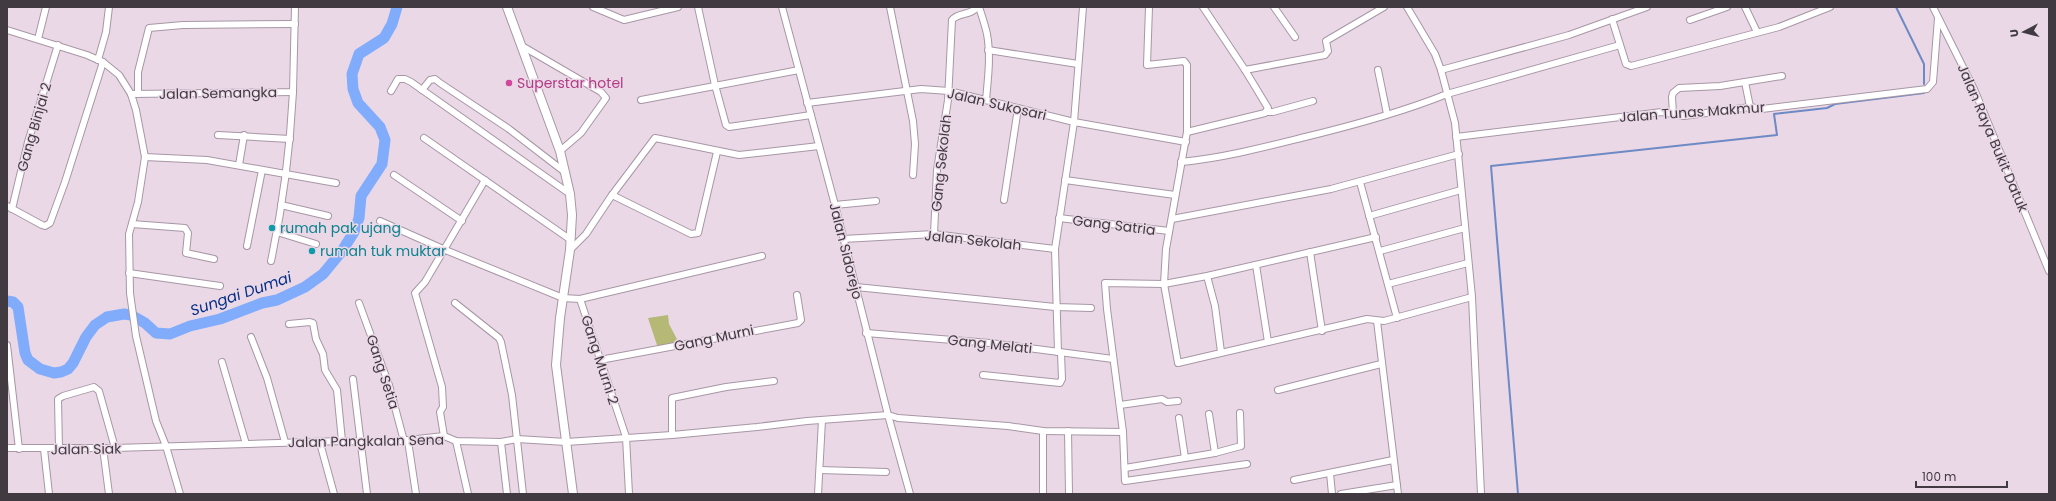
<svg xmlns="http://www.w3.org/2000/svg" width="2056" height="501" viewBox="0 0 2056 501" font-family="Poppins,sans-serif">
	<style>
		.green { fill: #b5b975 }
		.lines { fill: none; stroke-linecap: round; stroke-linejoin: round }
		.stream { stroke: #6e8ac4; stroke-width: 2 }
		.river { stroke: #81acfc; stroke-width: 11 }
		.minor-casing { stroke: #a797a5; stroke-width: 8 }
		.major-casing { stroke: #a797a5; stroke-width: 10 }
		.minor { stroke: #fff; stroke-width: 6 }
		.major { stroke: #fff; stroke-width: 8 }
		.hotel-dot { fill: #d1479c; stroke: #ead8e7; stroke-width: 1.5 }
		.culture-dot { fill: #0f9aa8; stroke: #ead8e7; stroke-width: 1.5 }
		.labels { text-anchor: middle; stroke-width: 3; stroke-linejoin: round; paint-order: stroke }
		.hotel-label { font-size: 14px; fill: #b23c85; stroke: #ead8e7; text-anchor: start }
		.street-label { font-size: 14px; fill: #413a40; stroke: #ead8e7 }
		.culture-label { font-size: 14px; fill: #0d838f; stroke: #ead8e7; text-anchor: start }
		.water-label { font-size: 15px; font-style: italic; fill: #042e87; stroke: #ead8e7 }
	</style>
	<rect width="100%" height="100%" fill="#ead8e7"/>
	<polygon class="green" points="668,315 669,324 679,343 658,348 648,318"/>
	<g class="lines">
		<g class="stream">
			<polyline points="1896,7 1924,64 1924,84"/>
			<polyline points="1518,494 1491,166 1777,135 1774,114 1827,108 1835,104 1924,93"/>
		</g>
		<polyline class="river" points="7,301 13,302 18,307 25,353 28,360 40,369 54,373 61,372 68,369 73,363 86,337 95,325 107,317 124,314 131,315 145,323 156,333 170,334 190,326 220,319 262,303 277,300 305,287 323,274 342,251 354,232 359,218 361,196 382,164 385,140 380,127 358,103 353,89 352,74 359,54 384,38 392,24 397,7"/>
		<g class="minor-casing">
			<g id="minor">
				<polyline points="593,7 624,20 678,7"/>
				<polyline points="698,7 715,85 726,125 729,127 811,115"/>
				<polyline points="782,7 835,205 888,415 910,494"/>
				<polyline points="890,7 913,121 915,144 913,175"/>
				<path d="M979,7C982,16 985,25 987,34C991,56 988,78 986,100"/>
				<polyline points="1149,7 1147,65 1184,61 1187,65 1187,132 1166,249 1164,284 1178,363 1367,319 1384,321 1472,297"/>
				<polyline points="1274,7 1295,37"/>
				<polyline points="1407,7 1435,54 1441,70 1455,123 1472,297 1481,494"/>
				<polyline points="1745,7 1757,32"/>
				<polyline points="1933,7 1974,89 2049,271"/>
				<polyline points="1612,19 1626,64 1631,66 1779,27 1830,7"/>
				<polyline points="1690,20 1727,7"/>
				<polyline points="7,30 87,55 103,62 119,75 131,94 136,110 145,157 138,202 129,234 130,293 136,336 156,421 166,446 180,494"/>
				<polyline points="38,39 46,7"/>
				<polyline points="522,46 601,92 606,98 581,133 560,151"/>
				<polyline points="988,50 1078,64"/>
				<polyline points="98,60 106,32 109,7"/>
				<polyline points="1245,70 1325,55 1328,51 1326,41 1384,7"/>
				<polyline points="1378,70 1387,114"/>
				<polyline points="1441,70 1569,35 1647,7"/>
				<polyline points="1745,82 1750,107"/>
				<polyline points="422,90 430,80 435,79 440,83 509,129 566,173"/>
				<polyline points="391,91 398,79 405,79 411,82 570,194"/>
				<polyline points="131,94 293,92 295,7"/>
				<polyline points="138,94 138,72 149,28 183,25 295,24"/>
				<polyline points="641,100 799,70"/>
				<polyline points="807,103 921,89 949,91 1074,122 1186,142"/>
				<polyline points="1266,112 1273,112 1313,101"/>
				<polyline points="1673,114 1672,97 1673,93 1679,88 1720,86 1782,76"/>
				<polyline points="1187,132 1265,113 1268,108 1245,70 1203,7"/>
				<polyline points="218,135 290,139"/>
				<polyline points="1456,137 1662,112 1684,116 1750,107 1762,109 1927,89 1933,82 1938,18"/>
				<polyline points="424,138 571,240"/>
				<polyline points="145,157 207,160 336,183"/>
				<path d="M1181,162C1222,158 1261,148 1301,138C1351,126 1400,113 1447,94L1620,45"/>
				<polyline points="239,165 244,135"/>
				<polyline points="394,175 462,221"/>
				<polyline points="1065,180 1175,195"/>
				<polyline points="1360,182 1397,318"/>
				<polyline points="612,195 691,234 698,233 717,152"/>
				<polyline points="1004,200 1018,108"/>
				<polyline points="281,205 328,216"/>
				<polyline points="835,205 876,201"/>
				<polyline points="7,206 42,225 45,226 50,223 65,182 103,62"/>
				<polyline points="12,209 28,142 58,45"/>
				<polyline points="1369,216 1461,190"/>
				<polyline points="1059,218 1169,231"/>
				<polyline points="1172,219 1331,189 1459,154"/>
				<polyline points="380,221 443,249 563,298 580,299 626,437 629,494"/>
				<polyline points="132,224 185,228 188,233 186,253 214,259"/>
				<polyline points="277,232 316,244"/>
				<path d="M934,234L937,170L948,100L952,20C958,12 971,16 977,7"/>
				<polyline points="843,239 934,234 1055,249"/>
				<polyline points="247,246 262,170"/>
				<polyline points="570,250 586,234 612,195 655,138 739,155 819,146"/>
				<polyline points="1380,251 1465,228"/>
				<polyline points="1310,252 1322,331"/>
				<path d="M271,261C283,205 290,149 293,92"/>
				<polyline points="1256,265 1268,342"/>
				<polyline points="129,273 220,286"/>
				<polyline points="1207,276 1215,306 1221,352"/>
				<polyline points="1388,284 1468,263"/>
				<polyline points="856,287 1055,307 1091,308"/>
				<polyline points="580,299 762,256"/>
				<polyline points="359,303 389,385 404,441"/>
				<polyline points="455,303 499,338 501,342 512,395 523,494"/>
				<polyline points="1377,321 1398,494"/>
				<polyline points="289,324 310,322 313,323 316,339 323,354 325,370 337,390 342,441"/>
				<polyline points="866,333 990,343 1113,359"/>
				<polyline points="251,337 267,378 285,442"/>
				<polyline points="7,345 19,449"/>
				<polyline points="1058,352 1055,249 1074,122 1083,7"/>
				<polyline points="600,360 798,323 801,320 797,295"/>
				<polyline points="222,362 246,444"/>
				<polyline points="983,375 1060,383 1062,379 1061,353"/>
				<polyline points="353,379 367,494"/>
				<polyline points="1278,390 1381,364"/>
				<polyline points="1120,405 1162,399 1167,402 1178,401"/>
				<polyline points="1209,414 1215,453"/>
				<polyline points="1179,418 1185,458"/>
				<polyline points="1068,431 1069,494"/>
				<polyline points="672,435 672,398 726,387 774,381"/>
				<polyline points="444,436 440,412 443,407 442,387 415,293 425,282 485,180"/>
				<polyline points="408,441 416,494"/>
				<polyline points="456,441 468,494"/>
				<polyline points="501,442 507,494"/>
				<polyline points="320,443 334,494"/>
				<polyline points="7,448 115,448 342,441 390,442 444,436 456,441 501,442 517,439 566,442 672,435 757,427 807,421 888,415 898,418 1008,426 1043,431 1123,432"/>
				<polyline points="103,448 109,494"/>
				<polyline points="44,449 49,494"/>
				<polyline points="59,449 58,399 63,396 94,387 99,391 115,448"/>
				<polyline points="1247,464 1125,481 1123,432 1107,309 1105,283 1164,284 1207,276 1376,237"/>
				<polyline points="1125,468 1215,453 1241,446 1240,413"/>
				<polyline points="820,470 886,472"/>
				<polyline points="1330,473 1332,494"/>
				<polyline points="1294,480 1393,460"/>
				<polyline points="818,494 822,420"/>
				<polyline points="1043,494 1043,431"/>
				<polyline points="1341,494 1397,485"/>
			</g>
		</g>
		<g class="major-casing">
			<polyline id="major" points="507,7 560,151 570,194 572,215 570,250 560,318 556,365 573,494"/>
		</g>
		<use href="#minor" class="minor"/>
		<use href="#major" class="major"/>
	</g>
	<circle class="hotel-dot" cx="509" cy="83" r="4"/>
	<g class="culture-dot">
		<circle cx="272" cy="228" r="4"/>
		<circle cx="312" cy="251" r="4"/>
	</g>
	<g class="labels">
		<g class="hotel-label">
			<text x="517" y="88">Superstar hotel</text>
		</g>
		<g class="street-label">
			<text transform="translate(218 93) rotate(-1)" y="5">Jalan Semangka</text>
			<text transform="translate(997 104) rotate(13)" y="5">Jalan Sukosari</text>
			<text transform="translate(1692 112) rotate(-4)" y="5">Jalan Tunas Makmur</text>
			<text transform="translate(34 127) rotate(-74)" y="5">Gang Binjai 2</text>
			<text transform="translate(1993 138) rotate(67)" y="5">Jalan Raya Bukit Datuk</text>
			<text transform="translate(941 163) rotate(-84)" y="5">Gang Sekolah</text>
			<text transform="translate(1114 225) rotate(7)" y="5">Gang Satria</text>
			<text transform="translate(973 240) rotate(6)" y="5">Jalan Sekolah</text>
			<text transform="translate(846 251) rotate(76)" y="5">Jalan Sidorejo</text>
			<text transform="translate(714 338) rotate(-12)" y="5">Gang Murni</text>
			<text transform="translate(990 344) rotate(6)" y="5">Gang Melati</text>
			<text transform="translate(600 360) rotate(72)" y="5">Gang Murni 2</text>
			<text transform="translate(383 372) rotate(72)" y="5">Gang Setia</text>
			<text transform="translate(366 441) rotate(-1)" y="5">Jalan Pangkalan Sena</text>
			<text transform="translate(86 449) rotate(-1)" y="5">Jalan Siak</text>
		</g>
		<g class="culture-label">
			<text x="280" y="233">rumah pak ujang</text>
			<text x="320" y="256">rumah tuk muktar</text>
		</g>
		<g class="water-label">
			<text transform="translate(241 294) rotate(-19)" y="5">Sungai Dumai</text>
		</g>
	</g>
	<rect width="2056" height="501" fill="none" stroke="#413a40" stroke-width="16"/>
	<g transform="translate(2024 32) rotate(263)" stroke="#ead8e7" stroke-width="3" paint-order="stroke">
	<path d="M0-3L7 15L0 10L-7 15Z" fill="#413a40"/>
	<text y="-6" font-size="11" font-weight="bold" text-anchor="middle" fill="#413a40">U</text>
	</g>
	<path d="M1916 481v6h91v-6" fill="none" stroke="#413a40" stroke-width="2"/>
	<text x="1922" y="481" font-size="12" fill="#413a40" stroke="#ead8e7" stroke-width="3" paint-order="stroke">100 m</text>
</svg>
